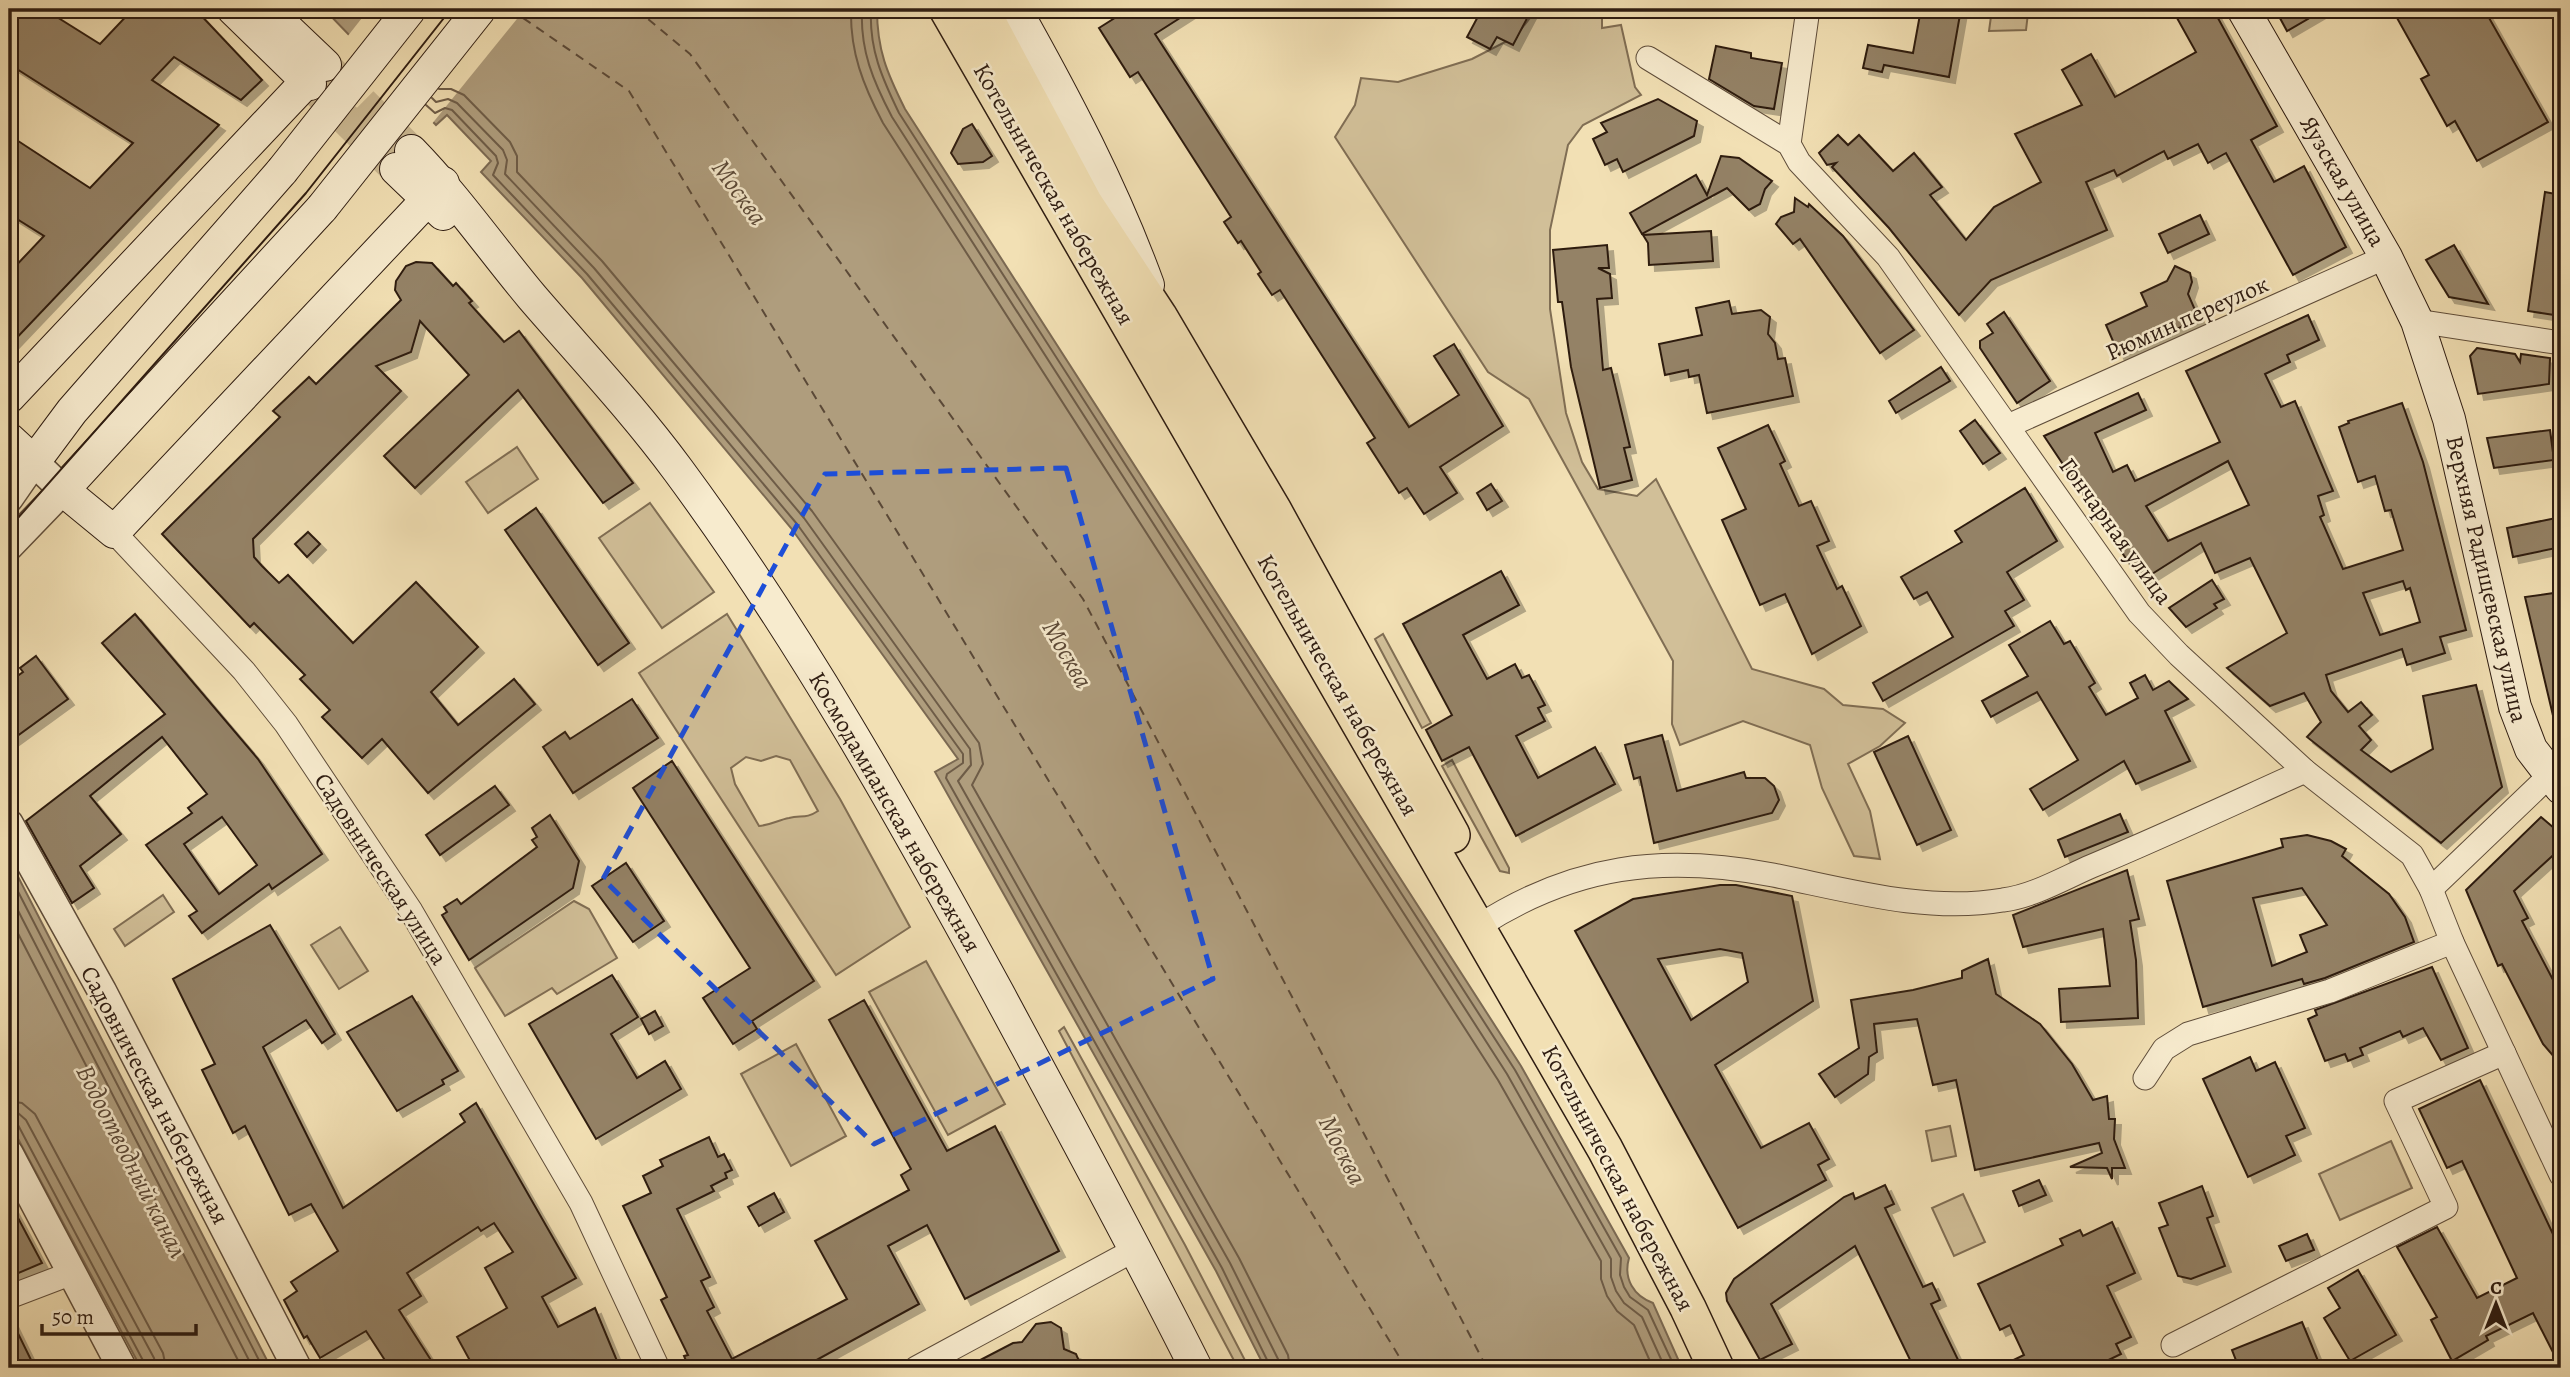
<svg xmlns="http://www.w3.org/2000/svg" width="2570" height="1377" viewBox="0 0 2570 1377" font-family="Alegreya,serif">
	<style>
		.green { fill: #d1bf98; stroke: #806e54; stroke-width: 2; fill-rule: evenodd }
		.water { fill: #af9d7d; stroke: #7b6952; stroke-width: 2 }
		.pier { fill: #f2e0b4 }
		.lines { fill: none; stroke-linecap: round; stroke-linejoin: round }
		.shore { stroke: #6e5c47; stroke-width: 2 }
		.ferry { stroke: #5b4937; stroke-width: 2; stroke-dasharray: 9 7; stroke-linecap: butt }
		.building { fill: #948266; stroke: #2e1c11; stroke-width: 2; fill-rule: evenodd; filter: url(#shadow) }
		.secondary-tunnel { stroke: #cbb993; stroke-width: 32; stroke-dasharray: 32 16; stroke-linecap: butt }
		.minor-casing { stroke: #5f4d3a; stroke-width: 25 }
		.tertiary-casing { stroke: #5f4d3a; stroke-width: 31 }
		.secondary-casing { stroke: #2e1c11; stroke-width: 34 }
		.primary-casing { stroke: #2e1c11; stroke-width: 38 }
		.minor { stroke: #f7ebce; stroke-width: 23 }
		.tertiary { stroke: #f7ebce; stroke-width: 28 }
		.secondary { stroke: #f7ebce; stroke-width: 32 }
		.primary { stroke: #f2e0b4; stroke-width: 35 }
		.tram { stroke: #2e1c11; stroke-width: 2 }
		.secondary-bridge-casing { stroke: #2e1c11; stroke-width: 34; stroke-linecap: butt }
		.secondary-bridge { stroke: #f7ebce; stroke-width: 32 }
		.marked { fill: none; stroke: #1d4ed8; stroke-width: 5; stroke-dasharray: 14 9; stroke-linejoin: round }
		.labels { text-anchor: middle; stroke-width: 5; stroke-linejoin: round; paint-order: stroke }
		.street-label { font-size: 24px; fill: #2e1c11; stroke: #f7ebce }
		.water-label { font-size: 26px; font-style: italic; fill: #5b4937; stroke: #f7ebce }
	</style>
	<defs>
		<filter id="shadow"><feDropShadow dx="6" dy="6" stdDeviation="0" flood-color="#0004"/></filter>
	</defs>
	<rect width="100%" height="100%" fill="#f2e0b4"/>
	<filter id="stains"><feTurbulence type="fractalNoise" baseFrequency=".00286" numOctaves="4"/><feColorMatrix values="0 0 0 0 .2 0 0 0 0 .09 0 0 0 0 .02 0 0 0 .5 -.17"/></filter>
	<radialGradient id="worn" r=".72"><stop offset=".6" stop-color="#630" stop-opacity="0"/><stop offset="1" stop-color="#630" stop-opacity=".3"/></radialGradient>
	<g class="green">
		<polygon points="1537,9 1602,9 1602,28 1621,25 1635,87 1641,95 1583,125 1568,145 1550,230 1550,309 1566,413 1582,462 1598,489 1637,496 1656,479 1752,669 1824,689 1843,705 1883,709 1905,723 1880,746 1848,764 1870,811 1880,859 1854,856 1822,788 1810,745 1743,721 1680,745 1672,724 1673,661 1529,399 1488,372 1335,137 1355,105 1361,78 1398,82 1472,59 1515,37"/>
		<polygon points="1992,9 2021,9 2028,13 2026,30 1989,31"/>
		<polygon points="517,447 538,479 488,513 466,482"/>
		<polygon points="650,503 714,592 662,628 599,538"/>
		<path d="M727,614L840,799L910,927L836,975L639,673ZM776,756L790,760L818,811C806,819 801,815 789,818C778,820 771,825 759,826L735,784L731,768L746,757L761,761Z"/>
		<polygon points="1383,634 1431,723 1422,728 1375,639"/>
		<polygon points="1452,760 1509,868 1509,873 1500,871 1442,766"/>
		<polygon points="163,895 174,912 125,946 114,929"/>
		<polygon points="574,901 589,909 617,958 557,994 552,988 505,1016 475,968"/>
		<polygon points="340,927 368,971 339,989 311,945"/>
		<polygon points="926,961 1005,1104 948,1135 869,992"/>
		<polygon points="1064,1027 1185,1245 1249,1368 1238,1368 1059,1031"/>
		<polygon points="796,1044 846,1136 791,1166 741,1074"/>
		<polygon points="1950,1126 1956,1156 1932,1161 1926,1131"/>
		<polygon points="2391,1141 2412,1188 2340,1220 2319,1174"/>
		<polygon points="1963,1194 1985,1242 1954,1256 1932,1208"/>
	</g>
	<g class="water">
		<path d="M324,9H877C877,50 887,73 905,109L1521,1066L1629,1258C1623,1279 1634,1296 1653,1303L1682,1368H1265L1216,1271L935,772L958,759L791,528L582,278L481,172L491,161L447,115L436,125Z"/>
		<polygon points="9,860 12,865 271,1368 141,1368 9,1122"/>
	</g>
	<polygon class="pier" points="369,9 525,9 431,125 347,37"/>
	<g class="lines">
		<g class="shore">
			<path d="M851,9C850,52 863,85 883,123L1498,1080L1601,1261V1279L1607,1296L1617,1311L1634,1325L1653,1368"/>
			<path d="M862,9C860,50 873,81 892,117L1507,1074L1611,1259V1277L1616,1291L1624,1303L1642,1317L1665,1368"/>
			<path d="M871,9C869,49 882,78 899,113L1515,1070L1621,1258L1620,1275L1624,1287L1630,1297L1648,1310L1675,1368"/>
			<polyline points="439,89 451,89 464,95 510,142 517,156 517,172 602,261 812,511 979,743 983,764 972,785 1239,1258 1288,1355 1290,1368"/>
			<polyline points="432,98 436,102 448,99 457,103 503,150 507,160 505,174 594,268 804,518 970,749 971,765 958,781 1230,1263 1278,1359 1280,1368"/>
			<polyline points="426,105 435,113 445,108 452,110 496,156 498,163 493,175 587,274 797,524 963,754 963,763 947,774 946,778 1222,1268 1271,1368"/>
			<polyline points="9,874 263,1368"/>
			<polyline points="9,893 253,1368"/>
			<polyline points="9,916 242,1368"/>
			<polyline points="9,1101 22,1103 35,1114 163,1353 166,1368"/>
			<polyline points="9,1111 18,1113 26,1120 154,1358 156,1368"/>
			<polyline points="9,1120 18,1125 147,1368"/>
		</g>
		<g class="ferry">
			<polyline points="510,9 629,91 1406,1368"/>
			<polyline points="636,9 690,54 1083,599 1487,1368"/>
		</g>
	</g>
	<g class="building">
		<polygon points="17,9 44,9 100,44 133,9 195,9 262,80 241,100 174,57 152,80 219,125 9,346 9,273 44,236 9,214 9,135 90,188 133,143 9,64 9,21"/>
		<polygon points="1129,9 1194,9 1155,34 1409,427 1459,395 1434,356 1454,344 1503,426 1440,467 1457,493 1424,514 1407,488 1399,493 1367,443 1375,438 1280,290 1272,295 1258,274 1261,272 1241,241 1238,243 1224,222 1231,217 1138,72 1130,77 1099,28"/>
		<polygon points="1482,9 1532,9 1513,45 1497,37 1490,49 1467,37"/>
		<polygon points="1921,9 1961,9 1949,77 1884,65 1882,72 1863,68 1868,45 1913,53"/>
		<polygon points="2172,9 2213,9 2277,126 2251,140 2274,182 2304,166 2346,247 2293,275 2226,153 2208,163 2198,144 2168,159 2164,151 2117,176 2114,170 2086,182 2107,230 1991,280 1959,315 1889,228 1832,167 1836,163 1827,165 1819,153 1838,135 1848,145 1859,135 1893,171 1914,153 1942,187 1930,195 1966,240 1994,207 2041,182 2015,134 2082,105 2062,70 2091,54 2115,97 2196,52"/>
		<polygon points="2275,9 2325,9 2287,31"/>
		<polygon points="2392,9 2484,9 2548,122 2477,161 2455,121 2447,126 2421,79 2429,75"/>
		<polygon points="1716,46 1751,53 1751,58 1782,63 1774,109 1754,106 1709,79"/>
		<polygon points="1658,99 1697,121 1694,136 1623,172 1617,159 1605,165 1593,139 1607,132 1601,123"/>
		<polygon points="972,124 992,156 983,162 958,164 951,153 963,129"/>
		<polygon points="1721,156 1739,158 1772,181 1765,189 1760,204 1749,210 1727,188 1642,234 1630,213 1696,175 1707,195"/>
		<polygon points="2545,192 2561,195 2561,316 2528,311"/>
		<polygon points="1795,198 1808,207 1809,204 1843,236 1914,330 1880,353 1800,239 1793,244 1776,224 1781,217 1794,212"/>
		<polygon points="2200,215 2209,234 2168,253 2159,234"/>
		<polygon points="1711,231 1713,261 1649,265 1648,243 1643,235"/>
		<polygon points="1607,245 1609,268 1598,268 1610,274 1612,298 1597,299 1603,370 1611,368 1630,447 1624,448 1632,480 1600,488 1571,367 1562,302 1558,302 1553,250"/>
		<polygon points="2454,245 2488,304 2449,297 2426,260"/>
		<polygon points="416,262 432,263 453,286 456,283 472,301 469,303 504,342 519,331 633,483 603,503 518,390 415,488 384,456 469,375 420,321 411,352 376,366 401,391 253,539 254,557 262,566 279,583 288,575 353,643 416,582 478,647 431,692 458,725 514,679 535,704 428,793 382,739 362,758 322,717 330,710 300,679 305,675 254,623 250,627 162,534 280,417 273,411 309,377 316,384 401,300 395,290 396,281 406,266"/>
		<polygon points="2175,266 2190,273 2192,282 2188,294 2199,319 2119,355 2106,325 2147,306 2141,293 2167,281"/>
		<polygon points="1729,301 1732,314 1761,310 1770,317 1768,334 1775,343 1778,359 1785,358 1793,396 1707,413 1699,375 1689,377 1688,370 1665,375 1659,344 1702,335 1696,308"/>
		<polygon points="2004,312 2050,381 2017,403 1980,348 1980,341 1993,333 1987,324"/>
		<path d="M2308,315L2319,340L2287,355L2290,362L2265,374L2281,407L2295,401L2333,491L2318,496L2324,515L2320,517L2343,569L2403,550L2391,510L2385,511L2375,476L2358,482L2339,427L2349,423L2348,421L2402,403L2423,462L2466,630L2440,637L2445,653L2407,665L2402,649L2326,675L2331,691L2348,712L2361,702L2372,715L2359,726L2371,740L2361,750L2391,772L2433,749L2423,696L2476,685L2502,787L2441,843L2307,737L2321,722L2304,693L2270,706L2227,668L2287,633L2250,558L2215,573L2201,543L2141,581L2044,436L2138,393L2146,410L2095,433L2113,472L2127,465L2135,481L2220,442L2186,371ZM2228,461L2249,505L2168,541L2146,506ZM2403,581L2406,590L2410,588L2420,622L2380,635L2363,593Z"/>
		<polygon points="2477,348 2515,354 2520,362 2521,354 2550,358 2549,384 2478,394 2470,356"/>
		<polygon points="1941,367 1950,381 1896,413 1889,401"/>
		<polygon points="1975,420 2000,453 1983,464 1960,431"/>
		<polygon points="1768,425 1785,461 1780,464 1799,506 1811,501 1829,541 1817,546 1837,589 1842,586 1861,626 1812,654 1785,594 1760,605 1722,520 1746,509 1718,448"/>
		<polygon points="2550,430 2554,460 2494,468 2487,438"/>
		<polygon points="1491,484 1502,501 1487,510 1477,493"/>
		<polygon points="2025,488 2057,541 2007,572 2024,600 2005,611 2014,626 1883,701 1873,683 1953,637 1927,592 1914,599 1901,577 1962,542 1955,531"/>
		<polygon points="536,508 629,643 598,665 505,530"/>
		<polygon points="2561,517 2561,547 2513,557 2507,528"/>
		<polygon points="308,532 320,544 307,557 295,544"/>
		<polygon points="1501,571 1519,605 1463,635 1487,679 1515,664 1522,678 1529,675 1545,705 1538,708 1545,721 1516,736 1538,778 1595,747 1615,784 1516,836 1469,747 1442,761 1426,730 1452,715 1403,624"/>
		<polygon points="2212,580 2224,599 2214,604 2217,608 2186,627 2169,608"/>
		<polygon points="2561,592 2561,723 2555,724 2525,597"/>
		<path d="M135,614L258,759L322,854L272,889L269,884L202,933L189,916L197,911L146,845L192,813L188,808L207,794L162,737L90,796L121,834L80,866L94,888L72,903L26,821L165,714L102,643ZM222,817L257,865L219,894L184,844Z"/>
		<polygon points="2050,621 2064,644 2070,641 2095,683 2089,687 2106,715 2138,698 2130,683 2145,675 2153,690 2169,681 2188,699 2165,711 2190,761 2136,784 2124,761 2043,810 2030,789 2078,760 2037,692 1991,717 1982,701 2028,676 2009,645"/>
		<polygon points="36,656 68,699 9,742 9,682 23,672 20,668"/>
		<polygon points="632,699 658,738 573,793 543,747 565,732 570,739"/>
		<polygon points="1662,735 1677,791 1744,772 1746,778 1765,778 1774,786 1779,800 1772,813 1654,843 1640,777 1634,779 1625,745"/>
		<polygon points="1908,736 1951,830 1917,845 1874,752"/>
		<polygon points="672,761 814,981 752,1021 757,1029 733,1044 703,998 750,968 633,788"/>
		<polygon points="495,786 509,805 440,855 426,835"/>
		<polygon points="2120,814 2128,832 2065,857 2058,840"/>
		<polygon points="550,815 579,861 573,888 469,960 442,915 447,912 444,907 457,899 461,904 537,847 532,840 537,837 532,828"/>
		<polygon points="2541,817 2561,834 2561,848 2514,891 2528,918 2522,921 2561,995 2561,1065 2543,1044 2502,964 2498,966 2466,890"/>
		<path d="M2307,835L2331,841L2346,849L2342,856L2389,894L2405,917L2414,942L2325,978L2304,984L2302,979L2203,1007L2167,881L2283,847L2281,839ZM2302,888L2327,925L2300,935L2307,952L2272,966L2253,898Z"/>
		<polygon points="626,863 664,921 633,942 592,886"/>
		<polygon points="2127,870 2139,919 2130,921 2136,960 2138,1018 2061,1022 2059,989 2110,986 2103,929 2023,947 2013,915"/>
		<path d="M1720,885H1736L1792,896L1813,1001L1715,1065L1761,1148L1809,1123L1829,1159L1818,1165L1826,1180L1738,1228L1575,931L1633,899ZM1720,949L1742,953L1748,982L1691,1020L1658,959Z"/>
		<polygon points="270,925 335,1034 322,1043 306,1020 263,1047 343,1208 465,1122 460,1114 476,1103 576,1278 542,1297 558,1327 595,1308 620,1368 474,1368 457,1337 507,1308 485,1268 513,1252 494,1223 481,1231 478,1227 407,1273 421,1296 399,1310 436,1368 390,1368 366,1331 320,1358 307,1336 304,1338 284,1300 297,1291 291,1282 338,1251 311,1204 289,1215 245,1126 233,1133 202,1070 215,1064 173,979"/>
		<polygon points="1988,959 1996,994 2040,1024 2072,1064 2093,1100 2107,1096 2109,1119 2115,1119 2114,1139 2125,1168 2112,1168 2112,1179 2107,1168 2070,1167 2102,1153 2099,1143 1975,1170 1956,1080 1933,1085 1917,1019 1874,1024 1877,1052 1869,1057 1868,1074 1835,1097 1819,1074 1859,1048 1851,1000 1913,990 1962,978 1962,971"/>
		<polygon points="2432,967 2468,1048 2441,1060 2423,1028 2403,1037 2400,1031 2360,1048 2363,1055 2348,1061 2345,1054 2325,1061 2308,1019 2317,1015 2315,1010"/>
		<polygon points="612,975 638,1017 611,1034 637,1078 665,1061 681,1089 596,1139 529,1024"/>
		<polygon points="412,996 458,1071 442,1080 444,1084 397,1111 347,1032"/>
		<polygon points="864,1000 947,1151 995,1126 1059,1251 965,1299 927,1225 888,1246 919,1304 802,1368 689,1368 684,1356 688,1355 661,1300 667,1297 623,1206 651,1193 643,1176 663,1166 660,1160 709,1137 718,1157 724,1154 732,1170 725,1173 727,1178 711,1186 714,1191 677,1209 710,1277 701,1281 714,1307 707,1311 732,1359 847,1299 815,1241 909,1190 901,1175 911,1169 829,1020"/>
		<polygon points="655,1011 663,1026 649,1034 641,1019"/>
		<polygon points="2250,1057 2256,1071 2275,1062 2305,1128 2286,1136 2295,1155 2248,1177 2203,1079"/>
		<polygon points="2480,1080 2561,1251 2561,1368 2533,1313 2486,1336 2488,1340 2452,1361 2431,1320 2437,1317 2397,1247 2437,1227 2477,1298 2517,1278 2462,1161 2447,1168 2419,1109"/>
		<polygon points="2039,1180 2046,1195 2019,1206 2013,1191"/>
		<polygon points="1885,1185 1894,1204 1885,1208 1923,1287 1932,1283 1936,1291 1940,1300 1931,1304 1962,1368 1914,1368 1855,1246 1771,1304 1792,1344 1760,1360 1727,1301 1726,1293 1734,1279 1844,1197 1853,1193 1855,1199"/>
		<polygon points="2202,1186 2213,1216 2207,1218 2225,1266 2191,1279 2178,1276 2159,1228 2168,1225 2159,1203"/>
		<polygon points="774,1193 784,1212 759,1226 748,1207"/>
		<polygon points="9,1201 42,1263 9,1277"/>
		<polygon points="2112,1222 2135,1273 2107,1286 2131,1337 2116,1344 2121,1354 2092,1368 1997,1368 2024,1355 2010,1325 2000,1330 1978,1284 2063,1245 2060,1239 2080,1230 2083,1236"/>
		<polygon points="2307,1234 2314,1250 2286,1261 2279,1246"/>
		<polygon points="2358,1270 2396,1335 2350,1361 2324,1318 2340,1308 2328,1288"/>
		<polygon points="9,1315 35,1368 9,1368"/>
		<polygon points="1051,1322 1061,1328 1064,1349 1076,1354 1082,1368 965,1368 1013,1343 1022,1342 1036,1324"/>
		<polygon points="2302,1322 2321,1368 2239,1368 2232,1350"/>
	</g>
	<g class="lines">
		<g class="secondary-tunnel">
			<polyline points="328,69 411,151"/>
			<polyline points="310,84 396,169"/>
		</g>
		<g class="minor-casing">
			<g id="minor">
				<polyline points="1648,58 1789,144 1799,162 1888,257 2139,613 2179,655 2305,771 2412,855 2431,889 2452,942 2561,1175"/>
				<polyline points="1789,144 1808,9"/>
				<polyline points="2417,321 2561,343"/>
				<polyline points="2008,426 2386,257"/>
				<polyline points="114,532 244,671 286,724 411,911 581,1203 658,1368"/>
				<polyline points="2431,889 2549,776"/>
				<path d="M1479,926C1574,865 1662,854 1773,875C1848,890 1926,913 2003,900C2034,896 2064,878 2092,866C2164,836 2234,803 2305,771"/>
				<polyline points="2145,1078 2164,1049 2188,1034 2330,991 2452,942"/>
				<polyline points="9,1297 72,1273"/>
				<polyline points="2173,1345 2446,1207 2396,1101 2504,1053"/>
				<polyline points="916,1368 1136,1249"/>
			</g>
		</g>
		<g class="tertiary-casing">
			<g id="tertiary">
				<polyline points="9,498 34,462 63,490 9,546"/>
				<polyline points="9,824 102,991 297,1368"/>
				<polyline points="9,1154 122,1368"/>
			</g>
		</g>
		<g class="secondary-casing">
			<g id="secondary">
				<polyline points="233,9 310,84"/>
				<polyline points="266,9 325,65"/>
				<path d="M1015,9C1065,98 1113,189 1148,285"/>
				<polyline points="2243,9 2386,257 2417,321 2449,419 2515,707 2531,749 2561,788"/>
				<path d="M411,151C455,196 491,248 532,297C581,354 633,409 678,470C800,635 900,813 998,993C1065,1118 1133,1242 1196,1368"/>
				<polyline points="396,169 443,214"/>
				<polyline points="322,208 63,490 114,532 443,183"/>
				<polyline points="9,397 307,81"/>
				<polyline points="9,439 34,462 72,411 282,171"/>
			</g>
		</g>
		<g class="primary-casing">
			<g id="primary">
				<polyline points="947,9 1605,1149 1688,1308 1716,1368"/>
				<polyline points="981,9 1084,202 1159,316 1274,511 1452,835"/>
			</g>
		</g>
		<use href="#minor" class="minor"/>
		<use href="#tertiary" class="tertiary"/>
		<use href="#secondary" class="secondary"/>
		<use href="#primary" class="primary"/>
		<polyline class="tram" points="9,528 306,193 451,9"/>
		<g class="secondary-bridge-casing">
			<g id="secondary-bridge">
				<polyline points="282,171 410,9"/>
				<polyline points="322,208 480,9"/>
			</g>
		</g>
		<use href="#secondary-bridge" class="secondary-bridge"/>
	</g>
	<path class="marked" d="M1066,468L1213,979L874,1144L603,879L825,474Z"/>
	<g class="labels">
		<g class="street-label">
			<text transform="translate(2343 181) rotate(60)" y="8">Яузская улица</text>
			<text transform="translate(1054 194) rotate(60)" y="8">Котельническая набережная</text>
			<text transform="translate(2187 318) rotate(-24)" y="8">Рюмин переулок</text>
			<text transform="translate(2116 531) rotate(54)" y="8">Гончарная улица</text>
			<text transform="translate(2487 579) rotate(77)" y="8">Верхняя Радищевская улица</text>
			<text transform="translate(1338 685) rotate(60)" y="8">Котельническая набережная</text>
			<text transform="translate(895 812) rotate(60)" y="8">Космодамианская набережная</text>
			<text transform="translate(381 869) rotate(57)" y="8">Садовническая улица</text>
			<text transform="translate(155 1095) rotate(62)" y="8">Садовническая набережная</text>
			<text transform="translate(1618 1178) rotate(62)" y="8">Котельническая набережная</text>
		</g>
		<g class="water-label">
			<text transform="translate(740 192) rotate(54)" y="9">Москва</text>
			<text transform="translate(1068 654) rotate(60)" y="9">Москва</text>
			<text transform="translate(1343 1150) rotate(63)" y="9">Москва</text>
			<text transform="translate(132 1161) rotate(63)" y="9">Водоотводный канал</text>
		</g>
	</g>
	<rect width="2570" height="1377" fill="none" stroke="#f2e0b4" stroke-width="35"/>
	<rect x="10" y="10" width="2549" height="1356" fill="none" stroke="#2e1c11" stroke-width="3.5"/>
	<rect x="18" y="18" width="2535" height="1342" fill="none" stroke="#2e1c11" stroke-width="2"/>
	<g transform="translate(2496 1304)" stroke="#f7ebce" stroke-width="5" paint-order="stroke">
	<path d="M0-5L12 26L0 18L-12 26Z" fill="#2e1c11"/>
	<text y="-10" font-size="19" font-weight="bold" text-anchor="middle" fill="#2e1c11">С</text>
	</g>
	<path d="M42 1324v10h154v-10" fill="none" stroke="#2e1c11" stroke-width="3.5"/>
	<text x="52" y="1324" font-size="21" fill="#2e1c11" stroke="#f7ebce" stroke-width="5" paint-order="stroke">50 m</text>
	<rect width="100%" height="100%" filter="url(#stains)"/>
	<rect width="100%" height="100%" fill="url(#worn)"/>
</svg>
